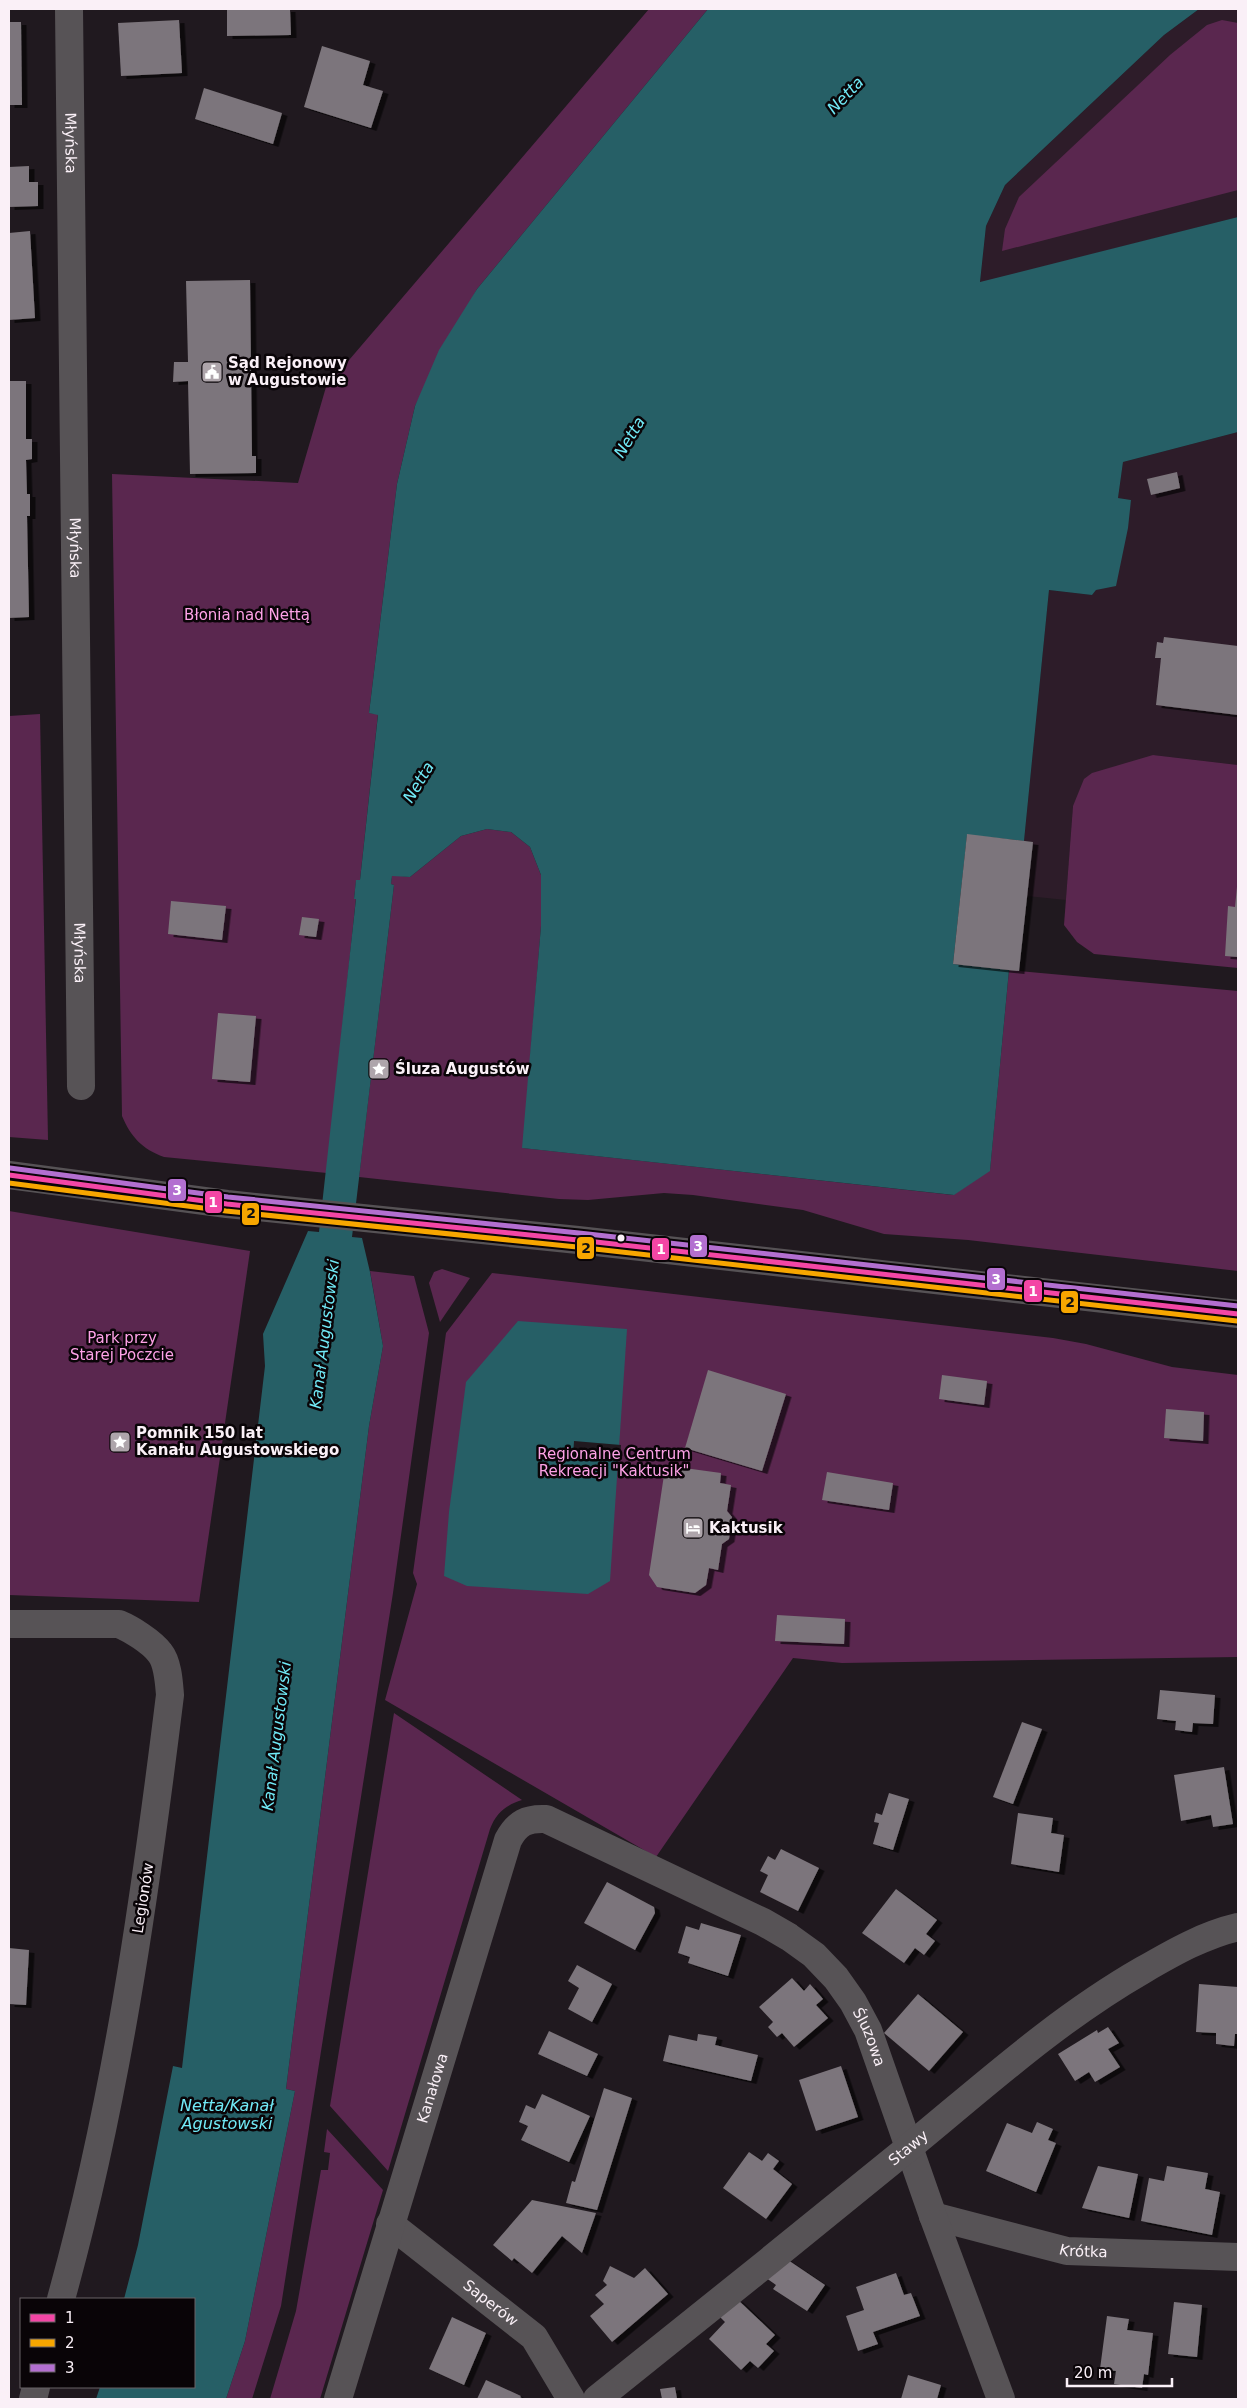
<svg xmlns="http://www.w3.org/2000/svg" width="1247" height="2408" viewBox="0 0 1247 2408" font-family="'DejaVu Sans',sans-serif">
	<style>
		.built { fill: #2d1c29 }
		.green { fill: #5a274f }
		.water { fill: #265f66 }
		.pier { fill: #20191f }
		.building { fill: #7c757b; filter: url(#shadow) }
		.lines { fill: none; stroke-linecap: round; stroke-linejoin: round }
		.minor { stroke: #575356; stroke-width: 28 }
		.primary { stroke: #565255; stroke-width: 28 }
		.bus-1-casing { stroke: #090407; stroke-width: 9 }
		.bus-2-casing { stroke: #090407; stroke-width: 9 }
		.bus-3-casing { stroke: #090407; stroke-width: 9 }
		.bus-1 { stroke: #f346a5; stroke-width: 5 }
		.bus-2 { stroke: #f7a600; stroke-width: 5 }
		.bus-3 { stroke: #b36fd0; stroke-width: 5 }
		.bus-dot { fill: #faf0f7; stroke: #090407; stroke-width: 2 }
		.labels { text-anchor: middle; stroke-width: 5; stroke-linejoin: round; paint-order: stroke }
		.street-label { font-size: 15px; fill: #faf0f7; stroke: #090407 }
		.poi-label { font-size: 15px; font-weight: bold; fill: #faf0f7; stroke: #090407; text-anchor: start }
		.park-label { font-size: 15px; fill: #fea2e7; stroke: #090407 }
		.water-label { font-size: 16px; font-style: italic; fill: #71eaf7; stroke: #090407 }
		.line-badge { stroke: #090407; stroke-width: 2 }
		.badge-label { font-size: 14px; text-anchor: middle; font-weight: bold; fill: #fff }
		.pale-badge-label { font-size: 14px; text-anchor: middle; font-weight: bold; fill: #111 }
	</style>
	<defs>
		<filter id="shadow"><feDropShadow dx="5.5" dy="3" stdDeviation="0" flood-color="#0009"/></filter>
	</defs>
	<rect width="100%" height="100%" fill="#20191f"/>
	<g class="built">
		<polygon points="1199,9 1238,9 1238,217 980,283 986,226 1005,185 1164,35"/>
		<polygon points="1238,432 1238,765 1153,755 1073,806 1066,900 1027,896 1033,842 1024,841 1049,590 1092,595 1096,590 1113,585 1131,500 1118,498 1123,462"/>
	</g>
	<g class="green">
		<path d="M649,9H708L477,289L415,406L397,484L369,713L378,714L360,880L356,881L354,899L356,898L327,1173L164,1157C142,1149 131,1137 122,1116L112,474L298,483L326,387Z"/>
		<polygon points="1222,20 1238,23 1238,190 1002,251 1005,229 1019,197 1170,55 1207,25"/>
		<polygon points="40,714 48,1140 9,1137 9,716"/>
		<polygon points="1153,755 1238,765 1238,968 1094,954 1077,942 1064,925 1073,806 1084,779 1092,773"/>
		<polygon points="487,829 511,832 530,847 541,875 541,926 523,1148 953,1195 990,1170 1009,970 1238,991 1238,1271 968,1240 884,1234 803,1210 693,1195 664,1193 588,1200 559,1199 359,1177 394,885 391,884 392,875 410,877 461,836"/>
		<polygon points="9,1211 250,1251 199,1602 9,1595"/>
		<polygon points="442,1269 470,1278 440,1322 429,1283 434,1272"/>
		<polygon points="370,1271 414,1276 429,1333 393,1593 281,2306 252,2399 226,2399 245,2341 295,2091 286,2089 369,1426 383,1346"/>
		<polygon points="492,1273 1053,1338 1086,1344 1172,1367 1238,1375 1238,1657 842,1663 793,1658 656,1857 385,1700 417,1584 413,1573 446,1333"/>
		<path d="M394,1713L522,1800C506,1805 496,1813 490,1829L388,2171L330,2106Z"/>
		<polygon points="327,2129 383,2190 320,2399 270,2399 296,2311 321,2170 328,2170 330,2153 324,2152"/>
	</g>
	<g class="water">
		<polygon points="708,9 1199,9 1164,35 1005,185 986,226 980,282 1238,217 1238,432 1123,462 1118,498 1131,500 1128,528 1116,586 1096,590 1092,595 1049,590 1024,841 967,835 953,964 1009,970 990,1171 954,1195 522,1148 541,926 541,875 530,847 511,832 487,829 461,836 410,877 392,876 391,884 394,885 352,1237 362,1238 370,1272 383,1346 369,1426 286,2089 295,2091 245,2341 226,2399 96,2399 100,2387 194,2387 194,2299 124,2299 138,2245 173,2066 182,2068 265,1366 263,1334 308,1231 319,1232 356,899 354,899 356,880 360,880 378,715 369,713 397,484 415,406 439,350 477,289"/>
		<polygon points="518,1321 627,1329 610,1581 588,1594 467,1586 444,1576 449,1512 466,1382"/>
	</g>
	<polygon class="pier" points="574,1441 621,1445 620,1461 573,1458"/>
	<g class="building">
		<polygon points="227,9 290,9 291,35 227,36"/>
		<polygon points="179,20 182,73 121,76 118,23"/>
		<polygon points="9,22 21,22 22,105 9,105"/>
		<polygon points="322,46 370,61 363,85 383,91 371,128 304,107"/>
		<polygon points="204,88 282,113 273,144 195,119"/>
		<polygon points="29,166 29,182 38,182 38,206 9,207 9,167"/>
		<polygon points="30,231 35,318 9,320 9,233"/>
		<polygon points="250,280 252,456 256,456 256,473 190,474 188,381 173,382 174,362 188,362 186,281"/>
		<polygon points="9,381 26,381 26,439 32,439 32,459 26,460 27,494 30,494 30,516 27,516 29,617 9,618"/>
		<polygon points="1177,472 1180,488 1151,495 1147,479"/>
		<polygon points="1164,637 1238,646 1238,715 1156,705 1161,658 1155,658 1157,642 1163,643"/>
		<polygon points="967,834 1033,842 1019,971 953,964"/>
		<polygon points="1237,887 1238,887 1238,957 1225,956 1228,906 1235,907"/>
		<polygon points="171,901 226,906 222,940 168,934"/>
		<polygon points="302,917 319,919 316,937 299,935"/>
		<polygon points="218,1013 256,1016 250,1082 212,1079"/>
		<polygon points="708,1370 786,1394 762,1471 685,1448"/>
		<polygon points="942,1375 987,1381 984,1405 939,1399"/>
		<polygon points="1166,1409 1204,1412 1203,1441 1164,1438"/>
		<polygon points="677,1467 721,1473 720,1483 731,1485 727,1511 732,1517 729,1539 722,1544 718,1570 709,1568 706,1585 695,1593 657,1587 649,1575 664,1475 675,1477"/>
		<polygon points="827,1472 893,1483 889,1510 822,1500"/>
		<polygon points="777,1615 845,1619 844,1644 775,1641"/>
		<polygon points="1160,1690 1215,1695 1213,1724 1193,1723 1192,1732 1175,1730 1176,1721 1157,1719"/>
		<polygon points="1022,1722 1042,1729 1013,1804 993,1797"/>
		<polygon points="1224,1767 1233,1824 1213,1827 1211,1815 1181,1821 1174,1775"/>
		<polygon points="889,1793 909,1799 893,1850 873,1844 879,1823 874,1822 876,1813 882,1815"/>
		<polygon points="1018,1813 1053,1818 1051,1833 1064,1835 1059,1872 1011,1864"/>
		<polygon points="781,1849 819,1868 798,1911 760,1892 768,1875 760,1871 768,1856 775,1860"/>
		<polygon points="607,1882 654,1907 655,1913 635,1950 584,1923"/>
		<polygon points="896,1889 937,1920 926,1934 935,1941 924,1955 915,1948 904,1963 862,1933"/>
		<polygon points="701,1923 741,1935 728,1976 688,1963 690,1957 678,1953 686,1926 699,1930"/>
		<polygon points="9,1948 29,1950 26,2005 9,2004"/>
		<polygon points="577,1965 612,1984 592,2022 568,2009 579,1988 568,1981"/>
		<polygon points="792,1978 804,1991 810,1984 823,1999 816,2005 828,2018 794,2047 782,2033 777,2037 768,2027 773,2022 759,2007"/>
		<polygon points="1199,1984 1238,1987 1238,2034 1235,2034 1234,2046 1216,2044 1216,2033 1196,2032"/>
		<polygon points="918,1994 963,2032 929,2071 884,2033"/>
		<polygon points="1108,2027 1119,2043 1108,2049 1120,2067 1095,2082 1089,2072 1075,2081 1058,2054 1097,2030 1098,2033"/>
		<polygon points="549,2031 598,2054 587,2076 538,2054"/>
		<polygon points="698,2034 717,2037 715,2045 758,2055 751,2081 663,2061 669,2035 697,2041"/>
		<polygon points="841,2066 858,2117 816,2131 799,2080"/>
		<polygon points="604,2088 632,2098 597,2210 566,2203 572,2181 575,2182"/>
		<polygon points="542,2094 590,2116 569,2162 521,2140 528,2126 519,2122 526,2105 535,2109"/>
		<polygon points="1037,2122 1053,2129 1048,2140 1056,2143 1036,2192 986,2171 1007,2123 1032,2133"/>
		<polygon points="749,2152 762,2161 768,2153 779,2161 773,2169 792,2184 766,2219 723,2188"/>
		<polygon points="1098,2166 1138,2174 1129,2218 1082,2208"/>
		<polygon points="1167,2166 1208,2173 1205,2189 1220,2192 1212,2235 1141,2221 1149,2178 1164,2181"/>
		<polygon points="532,2200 596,2213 582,2253 562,2236 532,2273 514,2258 512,2261 493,2245"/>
		<polygon points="782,2256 825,2285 807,2311 773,2289 776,2285 762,2275"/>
		<polygon points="610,2266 634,2278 645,2268 668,2294 612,2342 590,2316 604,2304 595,2295 607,2285 603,2281"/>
		<polygon points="896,2273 904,2295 911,2293 920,2316 873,2332 878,2344 858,2351 846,2316 864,2310 856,2287"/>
		<polygon points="737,2299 775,2335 766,2344 774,2351 758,2368 750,2361 741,2370 709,2339 725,2322 720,2317"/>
		<polygon points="1174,2302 1202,2305 1197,2357 1168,2354"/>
		<polygon points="1107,2316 1129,2319 1127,2330 1153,2333 1148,2375 1144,2374 1142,2388 1114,2384 1116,2371 1100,2369"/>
		<polygon points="452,2317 486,2333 464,2385 429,2369"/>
		<polygon points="908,2375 941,2385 937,2399 901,2399"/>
		<polygon points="486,2380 521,2396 520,2397 523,2399 477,2399"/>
		<polygon points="675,2387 677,2399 662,2399 660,2389"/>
	</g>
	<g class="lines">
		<g class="minor">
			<path id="s1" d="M69,9L81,1086"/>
			<path d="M9,1624H119C131,1629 152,1642 160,1653C168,1663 169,1683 170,1695C145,1898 116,2102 61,2299"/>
			<path id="s2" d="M933,2216L1067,2251L1238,2257"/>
			<path id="s3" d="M390,2224L534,2337L571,2399"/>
			<polyline points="33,2399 36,2387"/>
			<path id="s4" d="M338,2399L508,1840C517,1823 527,1818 546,1819L763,1922L789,1937L814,1955L836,1978L853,2002L868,2030L933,2216L1001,2399"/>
			<path id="s5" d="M597,2399C701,2316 804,2233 907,2149C984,2086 1056,2020 1143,1970C1174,1952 1204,1935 1238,1927"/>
		</g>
		<polyline class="primary" points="9,1175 227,1204 578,1240 1238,1314"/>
		<g class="bus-1-casing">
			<polyline id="bus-1" points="9,1175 227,1204 578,1240 1238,1314"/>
		</g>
		<g class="bus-2-casing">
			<polyline id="bus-2" points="9,1183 226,1211 577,1247 1237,1321"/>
		</g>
		<g class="bus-3-casing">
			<polyline id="bus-3" points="10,1168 228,1197 579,1233 1238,1306"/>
		</g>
		<use href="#bus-1" class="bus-1"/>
		<use href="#bus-2" class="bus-2"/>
		<use href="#bus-3" class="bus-3"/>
	</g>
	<defs>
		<g id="civic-square" transform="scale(1.125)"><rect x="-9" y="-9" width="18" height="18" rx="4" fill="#aea5ab" stroke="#090407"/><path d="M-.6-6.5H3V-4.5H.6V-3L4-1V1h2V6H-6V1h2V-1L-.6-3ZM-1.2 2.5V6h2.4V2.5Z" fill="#fff"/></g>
		<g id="sight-square" transform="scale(1.125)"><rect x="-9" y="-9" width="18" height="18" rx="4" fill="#aea5ab" stroke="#090407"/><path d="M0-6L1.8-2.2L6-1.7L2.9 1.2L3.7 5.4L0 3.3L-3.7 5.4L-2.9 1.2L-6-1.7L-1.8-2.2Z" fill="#fff"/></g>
		<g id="hotel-square" transform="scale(1.125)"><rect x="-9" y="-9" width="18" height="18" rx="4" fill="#aea5ab" stroke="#090407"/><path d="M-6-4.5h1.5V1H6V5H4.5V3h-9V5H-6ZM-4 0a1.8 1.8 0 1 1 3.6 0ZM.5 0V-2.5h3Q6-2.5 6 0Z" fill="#fff"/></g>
	</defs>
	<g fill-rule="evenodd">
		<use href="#civic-square" x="212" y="372"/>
		<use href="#sight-square" x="379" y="1069"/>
		<use href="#sight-square" x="120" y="1442"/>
		<use href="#hotel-square" x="693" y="1528"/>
	</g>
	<circle class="bus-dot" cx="621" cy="1238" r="4.5"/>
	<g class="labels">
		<g class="street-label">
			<text dy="5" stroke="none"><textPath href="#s1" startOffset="134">Młyńska</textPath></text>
			<text dy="5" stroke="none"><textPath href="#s1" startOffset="539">Młyńska</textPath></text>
			<text dy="5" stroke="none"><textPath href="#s1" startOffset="944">Młyńska</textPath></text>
			<text transform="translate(143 1898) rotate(-81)" y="5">Legionów</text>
			<text dy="5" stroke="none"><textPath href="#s4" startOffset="1032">Śluzowa</textPath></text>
			<text dy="5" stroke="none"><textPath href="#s4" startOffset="325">Kanałowa</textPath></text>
			<text dy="5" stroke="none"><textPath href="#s5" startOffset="400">Stawy</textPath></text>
			<text dy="5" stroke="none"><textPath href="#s2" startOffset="155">Krótka</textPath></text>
			<text dy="5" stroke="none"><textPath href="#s3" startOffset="128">Saperów</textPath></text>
		</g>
		<g class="poi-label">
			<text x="228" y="368">Sąd Rejonowy<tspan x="228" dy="17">w Augustowie</tspan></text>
			<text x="395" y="1074">Śluza Augustów</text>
			<text x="136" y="1438">Pomnik 150 lat<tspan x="136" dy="17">Kanału Augustowskiego</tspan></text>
			<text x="709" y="1533">Kaktusik</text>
		</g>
		<g class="park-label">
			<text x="247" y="620">Błonia nad Nettą</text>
			<text x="122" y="1343">Park przy<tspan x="122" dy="17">Starej Poczcie</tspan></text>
			<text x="614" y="1459">Regionalne Centrum<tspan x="614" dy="17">Rekreacji "Kaktusik"</tspan></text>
		</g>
		<g class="water-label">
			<text transform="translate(845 95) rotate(-46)" y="6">Netta</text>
			<text transform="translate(629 437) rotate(-59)" y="6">Netta</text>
			<text transform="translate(418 782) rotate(-59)" y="6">Netta</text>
			<text transform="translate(324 1334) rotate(-83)" y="6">Kanał Augustowski</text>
			<text transform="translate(276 1736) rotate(-83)" y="6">Kanał Augustowski</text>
			<text x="227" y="2111">Netta/Kanał<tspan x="227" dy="18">Agustowski</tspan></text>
		</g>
	</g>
	<g class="line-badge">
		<rect x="167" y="1178" width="20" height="24" rx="5" fill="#b36fd0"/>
		<rect x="204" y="1190" width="19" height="24" rx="5" fill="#f346a5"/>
		<rect x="241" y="1202" width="19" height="24" rx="5" fill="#f7a600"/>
		<rect x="689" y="1234" width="19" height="24" rx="5" fill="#b36fd0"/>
		<rect x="576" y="1236" width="19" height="24" rx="5" fill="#f7a600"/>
		<rect x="651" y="1237" width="19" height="24" rx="5" fill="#f346a5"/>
		<rect x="986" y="1267" width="20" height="24" rx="5" fill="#b36fd0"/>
		<rect x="1023" y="1279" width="20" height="24" rx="5" fill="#f346a5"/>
		<rect x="1060" y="1290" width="19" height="24" rx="5" fill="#f7a600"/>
	</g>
	<g class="badge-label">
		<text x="177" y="1195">3</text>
		<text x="213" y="1207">1</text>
		<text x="698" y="1251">3</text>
		<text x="661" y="1254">1</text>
		<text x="996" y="1284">3</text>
		<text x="1033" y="1296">1</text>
	</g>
	<g class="pale-badge-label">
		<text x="251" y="1218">2</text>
		<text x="586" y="1253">2</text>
		<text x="1070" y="1307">2</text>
	</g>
	<rect width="1247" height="2408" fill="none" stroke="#faf0f7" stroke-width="20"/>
	<rect x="20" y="2298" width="175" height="90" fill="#090407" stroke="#696267"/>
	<rect x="30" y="2314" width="25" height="8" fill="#f346a5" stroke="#696267"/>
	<text x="65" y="2323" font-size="15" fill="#faf0f7">1</text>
	<rect x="30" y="2339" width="25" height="8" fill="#f7a600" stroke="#696267"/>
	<text x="65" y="2348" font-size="15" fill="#faf0f7">2</text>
	<rect x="30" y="2364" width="25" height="8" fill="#b36fd0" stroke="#696267"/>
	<text x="65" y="2373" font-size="15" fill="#faf0f7">3</text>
	<path d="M1067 2378v8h105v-8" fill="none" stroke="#faf0f7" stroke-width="2.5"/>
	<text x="1074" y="2378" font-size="15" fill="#faf0f7" stroke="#090407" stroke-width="4" paint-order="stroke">20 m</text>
</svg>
